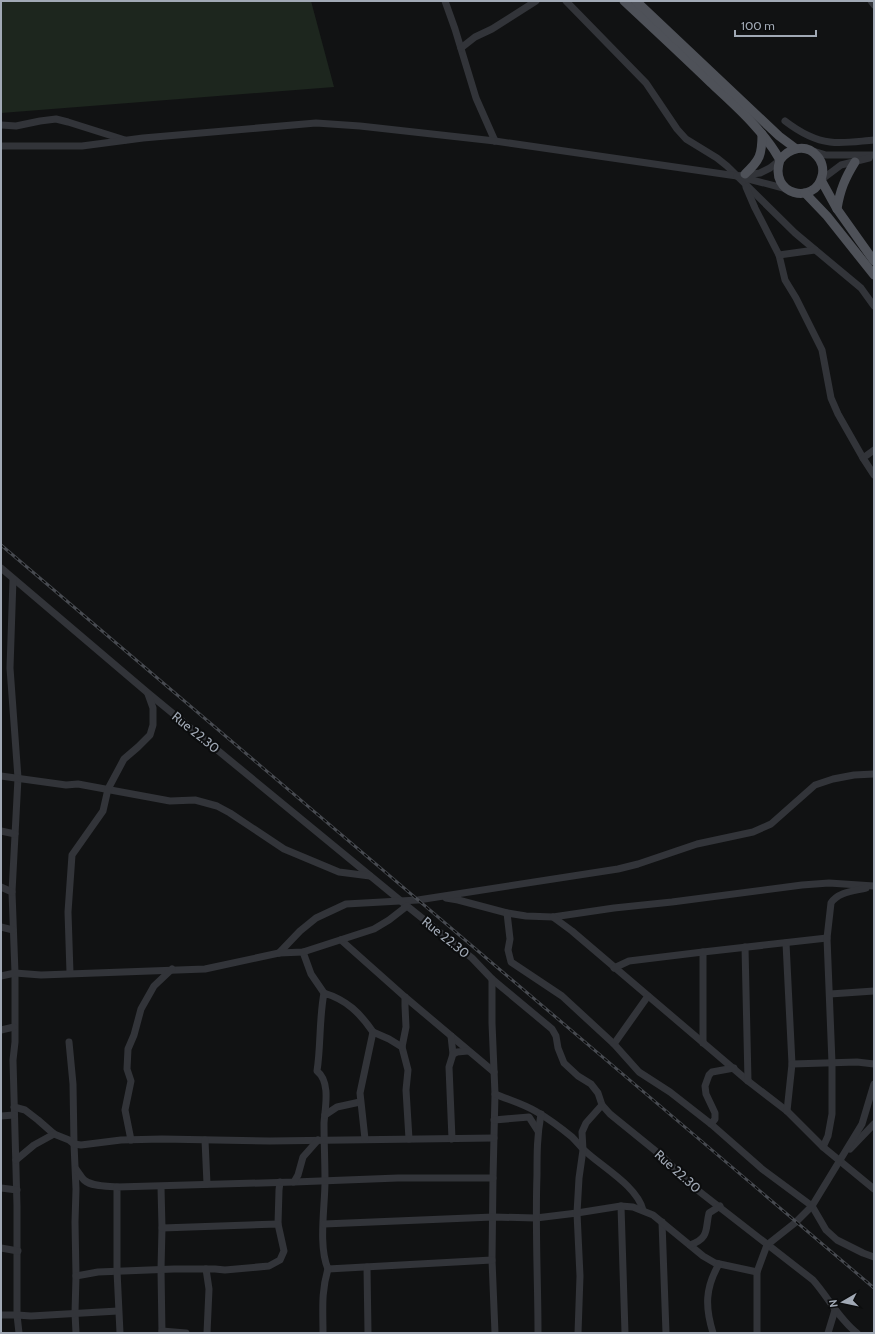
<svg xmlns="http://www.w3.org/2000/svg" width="875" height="1334" viewBox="0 0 875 1334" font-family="Cabin,sans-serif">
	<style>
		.green { fill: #1d261e }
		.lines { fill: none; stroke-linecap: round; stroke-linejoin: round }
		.minor { stroke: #323439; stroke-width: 7 }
		.major { stroke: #4e5158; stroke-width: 9 }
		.rail-casing { stroke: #474a50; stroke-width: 3 }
		.rail { stroke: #0c0d0e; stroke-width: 1.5; stroke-dasharray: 4.5; stroke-linecap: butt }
		.labels { text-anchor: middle; stroke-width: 4; stroke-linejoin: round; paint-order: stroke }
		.street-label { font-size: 13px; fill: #a1a9b5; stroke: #0c0d0e }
	</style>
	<rect width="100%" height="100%" fill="#111213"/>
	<polygon class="green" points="1,1 311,1 334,87 1,113"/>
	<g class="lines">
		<g class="minor">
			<polyline points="445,1 455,29 476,98 495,141"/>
			<polyline points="566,1 646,83 677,129 686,139 717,158 727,166 795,233 861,288 874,306"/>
			<polyline points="871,1 874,5"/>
			<polyline points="461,48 475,37 492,29 536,1"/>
			<path d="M785,121C798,131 813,140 830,142C844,144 860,141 874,140"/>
			<polyline points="1,125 16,126 40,121 56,119 68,122 125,140"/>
			<polyline points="1,146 82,146 143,138 316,123 360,126 495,141 737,176"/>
			<polyline points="813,151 826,155 874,155"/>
			<polyline points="780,160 770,168 760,173 737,176 787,189"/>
			<polyline points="821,180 841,165 869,158"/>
			<polyline points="746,187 755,208 779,255 785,280 796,298 822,350 831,398 838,414 863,458"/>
			<polyline points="779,255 815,250"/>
			<polyline points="874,450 863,458 874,475"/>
			<path d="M1,568L148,693L407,906L472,958L492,979L552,1029L556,1036L558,1048L564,1063L578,1076L591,1084L598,1093L602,1105L610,1114L663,1157L691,1185L813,1280C828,1297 839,1319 857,1333"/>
			<polyline points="13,579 10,668 18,778 12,892 15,973 15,1042 13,1060 17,1206 17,1315 19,1333"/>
			<polyline points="1,776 66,785 78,784 170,801 195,800 217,806 230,813 284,849 339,872 370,876"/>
			<polyline points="1,831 15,834"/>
			<polyline points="1,887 12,892"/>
			<polyline points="446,898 458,900 507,913 526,916 553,917 614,908 672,902 802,885 829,883 874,886"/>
			<polyline points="507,913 510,939 508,950 511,962 562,996 614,1044 639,1072 670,1092 711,1124 762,1169 812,1206 826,1230 837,1240 863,1253 874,1257"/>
			<polyline points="553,917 572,931 748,1081 787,1111 823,1147 874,1189"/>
			<polyline points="1,927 13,930"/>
			<polyline points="341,940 405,997 494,1072"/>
			<polyline points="786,943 792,1064 787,1111"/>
			<polyline points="745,947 748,1081"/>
			<polyline points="303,952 311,974 324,993"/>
			<polyline points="703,952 703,1043"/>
			<polyline points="279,953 300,931 316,918 346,904 418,900 618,869 638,864 697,844 753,832 771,824 815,785 833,779 854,775 874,774"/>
			<polyline points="614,968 629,961 703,952 827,938"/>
			<polyline points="70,973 68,912 72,855 103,811 108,789 124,759 138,747 150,735 153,725 153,708 148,694"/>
			<polyline points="1,976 15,973 41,975 205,969 279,953 303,952 374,929 389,920 407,906"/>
			<polyline points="492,979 492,1023 495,1094 493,1178 492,1260 495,1333"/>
			<polyline points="830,994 874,991"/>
			<polyline points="405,997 405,1006 406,1027 402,1047 408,1070 406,1090 409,1139"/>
			<polyline points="1,1030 14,1027"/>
			<path d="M373,1032C360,1013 347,1000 324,993C319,1019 321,1045 317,1071C331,1082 325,1108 324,1123C324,1143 325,1162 325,1181C325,1207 318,1246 328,1269L492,1260"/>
			<polyline points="451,1036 453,1054"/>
			<polyline points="69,1042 73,1084 74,1144 76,1189 75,1222 76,1276 75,1313 76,1333"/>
			<polyline points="614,1044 648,996"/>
			<polyline points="792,1064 857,1062 874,1064"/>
			<path d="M495,1094C509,1100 524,1104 537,1112C549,1119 561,1128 572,1137C576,1141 580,1146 584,1150C602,1167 637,1186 643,1210"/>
			<polyline points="14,1107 25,1110 38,1120 54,1134 69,1140 74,1144 81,1145 121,1140 162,1139 270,1141 494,1138"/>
			<polyline points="325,1115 337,1107 360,1102"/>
			<polyline points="1,1116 14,1115"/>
			<polyline points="494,1120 529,1117 538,1131"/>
			<polyline points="711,1124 715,1119 715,1113 706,1094 705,1086 709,1075 712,1072 734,1068"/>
			<polyline points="365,1139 360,1093 373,1032 389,1039 402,1047"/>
			<polyline points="452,1139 449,1067 453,1054 457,1052 468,1051"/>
			<polyline points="131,1140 125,1110 131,1081 127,1069 128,1049 134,1035 141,1009 154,986 172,969"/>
			<polyline points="205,1140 207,1184"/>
			<path d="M823,1147L828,1136L832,1114V1063L827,938L831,903C838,892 854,891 866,888"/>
			<polyline points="850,1149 874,1124"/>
			<polyline points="16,1160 34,1145 54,1134"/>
			<path d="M76,1169C79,1173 81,1177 84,1180C92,1187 107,1186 117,1187"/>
			<polyline points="294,1182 398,1178 493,1178"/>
			<polyline points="1,1188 17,1190"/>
			<polyline points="621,1206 625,1333"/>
			<polyline points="662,1222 666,1333"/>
			<polyline points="278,1224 279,1190 280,1182"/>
			<polyline points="324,1224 493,1217 536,1218 577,1213 621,1206 633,1207 653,1215 703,1256 715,1263 757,1272"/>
			<polyline points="162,1228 161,1269 162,1333"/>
			<path d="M690,1245C710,1238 705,1229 709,1213L720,1206"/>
			<polyline points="1,1248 18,1251"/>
			<polyline points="367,1267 368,1333"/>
			<polyline points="206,1269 209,1289 207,1333"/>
			<polyline points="76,1276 98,1272 174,1269 215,1269 225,1270 269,1266 280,1260 284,1251 278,1224 162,1228 161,1187"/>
			<polyline points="1,1315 17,1315 31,1316 118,1311"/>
			<polyline points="162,1331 186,1333"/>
			<polyline points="120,1333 117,1271 117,1187 294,1182 298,1175 303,1157 318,1140"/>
			<path d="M323,1333C323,1310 321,1292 328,1269"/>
			<path d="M538,1333C538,1280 535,1228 537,1175C537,1153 537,1136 541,1114"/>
			<polyline points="578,1333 580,1276 577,1213 579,1178 583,1150 582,1132 586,1123 602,1105"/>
			<path d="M713,1333C705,1307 705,1288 719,1264"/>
			<polyline points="757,1333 757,1272 767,1245 796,1222 812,1206 862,1124 874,1084"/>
			<polyline points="828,1333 835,1310"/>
		</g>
		<g class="major">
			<path d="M624,1C653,28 682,55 711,83C736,106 763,130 780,160C768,195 815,206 822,176C824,169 822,161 817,156C806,143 789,148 780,160"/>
			<polyline points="636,1 779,136 795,148"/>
			<path d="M745,174C760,160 762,155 762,134"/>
			<polyline points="821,180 837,209 874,261"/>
			<polyline points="805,193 827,216 874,275"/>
			<path d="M837,209C840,190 845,178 855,162"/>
		</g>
		<g class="rail-casing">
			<polyline id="rail" points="1,545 874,1288"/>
		</g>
		<use href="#rail" class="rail"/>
	</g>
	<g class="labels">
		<g class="street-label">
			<text transform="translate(196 732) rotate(39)" y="5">Rue 22.30</text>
			<text transform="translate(446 937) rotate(39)" y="5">Rue 22.30</text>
			<text transform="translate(678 1171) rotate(42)" y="5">Rue 22.30</text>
		</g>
	</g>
	<rect width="875" height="1334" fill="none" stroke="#a1a9b5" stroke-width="4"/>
	<g transform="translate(843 1302) rotate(261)" stroke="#0c0d0e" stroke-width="3" paint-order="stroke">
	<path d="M0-3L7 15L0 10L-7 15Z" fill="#a1a9b5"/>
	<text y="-6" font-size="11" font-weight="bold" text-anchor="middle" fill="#a1a9b5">N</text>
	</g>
	<path d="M735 30v6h81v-6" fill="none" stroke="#a1a9b5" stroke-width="2"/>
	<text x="741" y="30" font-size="12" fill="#a1a9b5" stroke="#0c0d0e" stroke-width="3" paint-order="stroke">100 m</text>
</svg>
